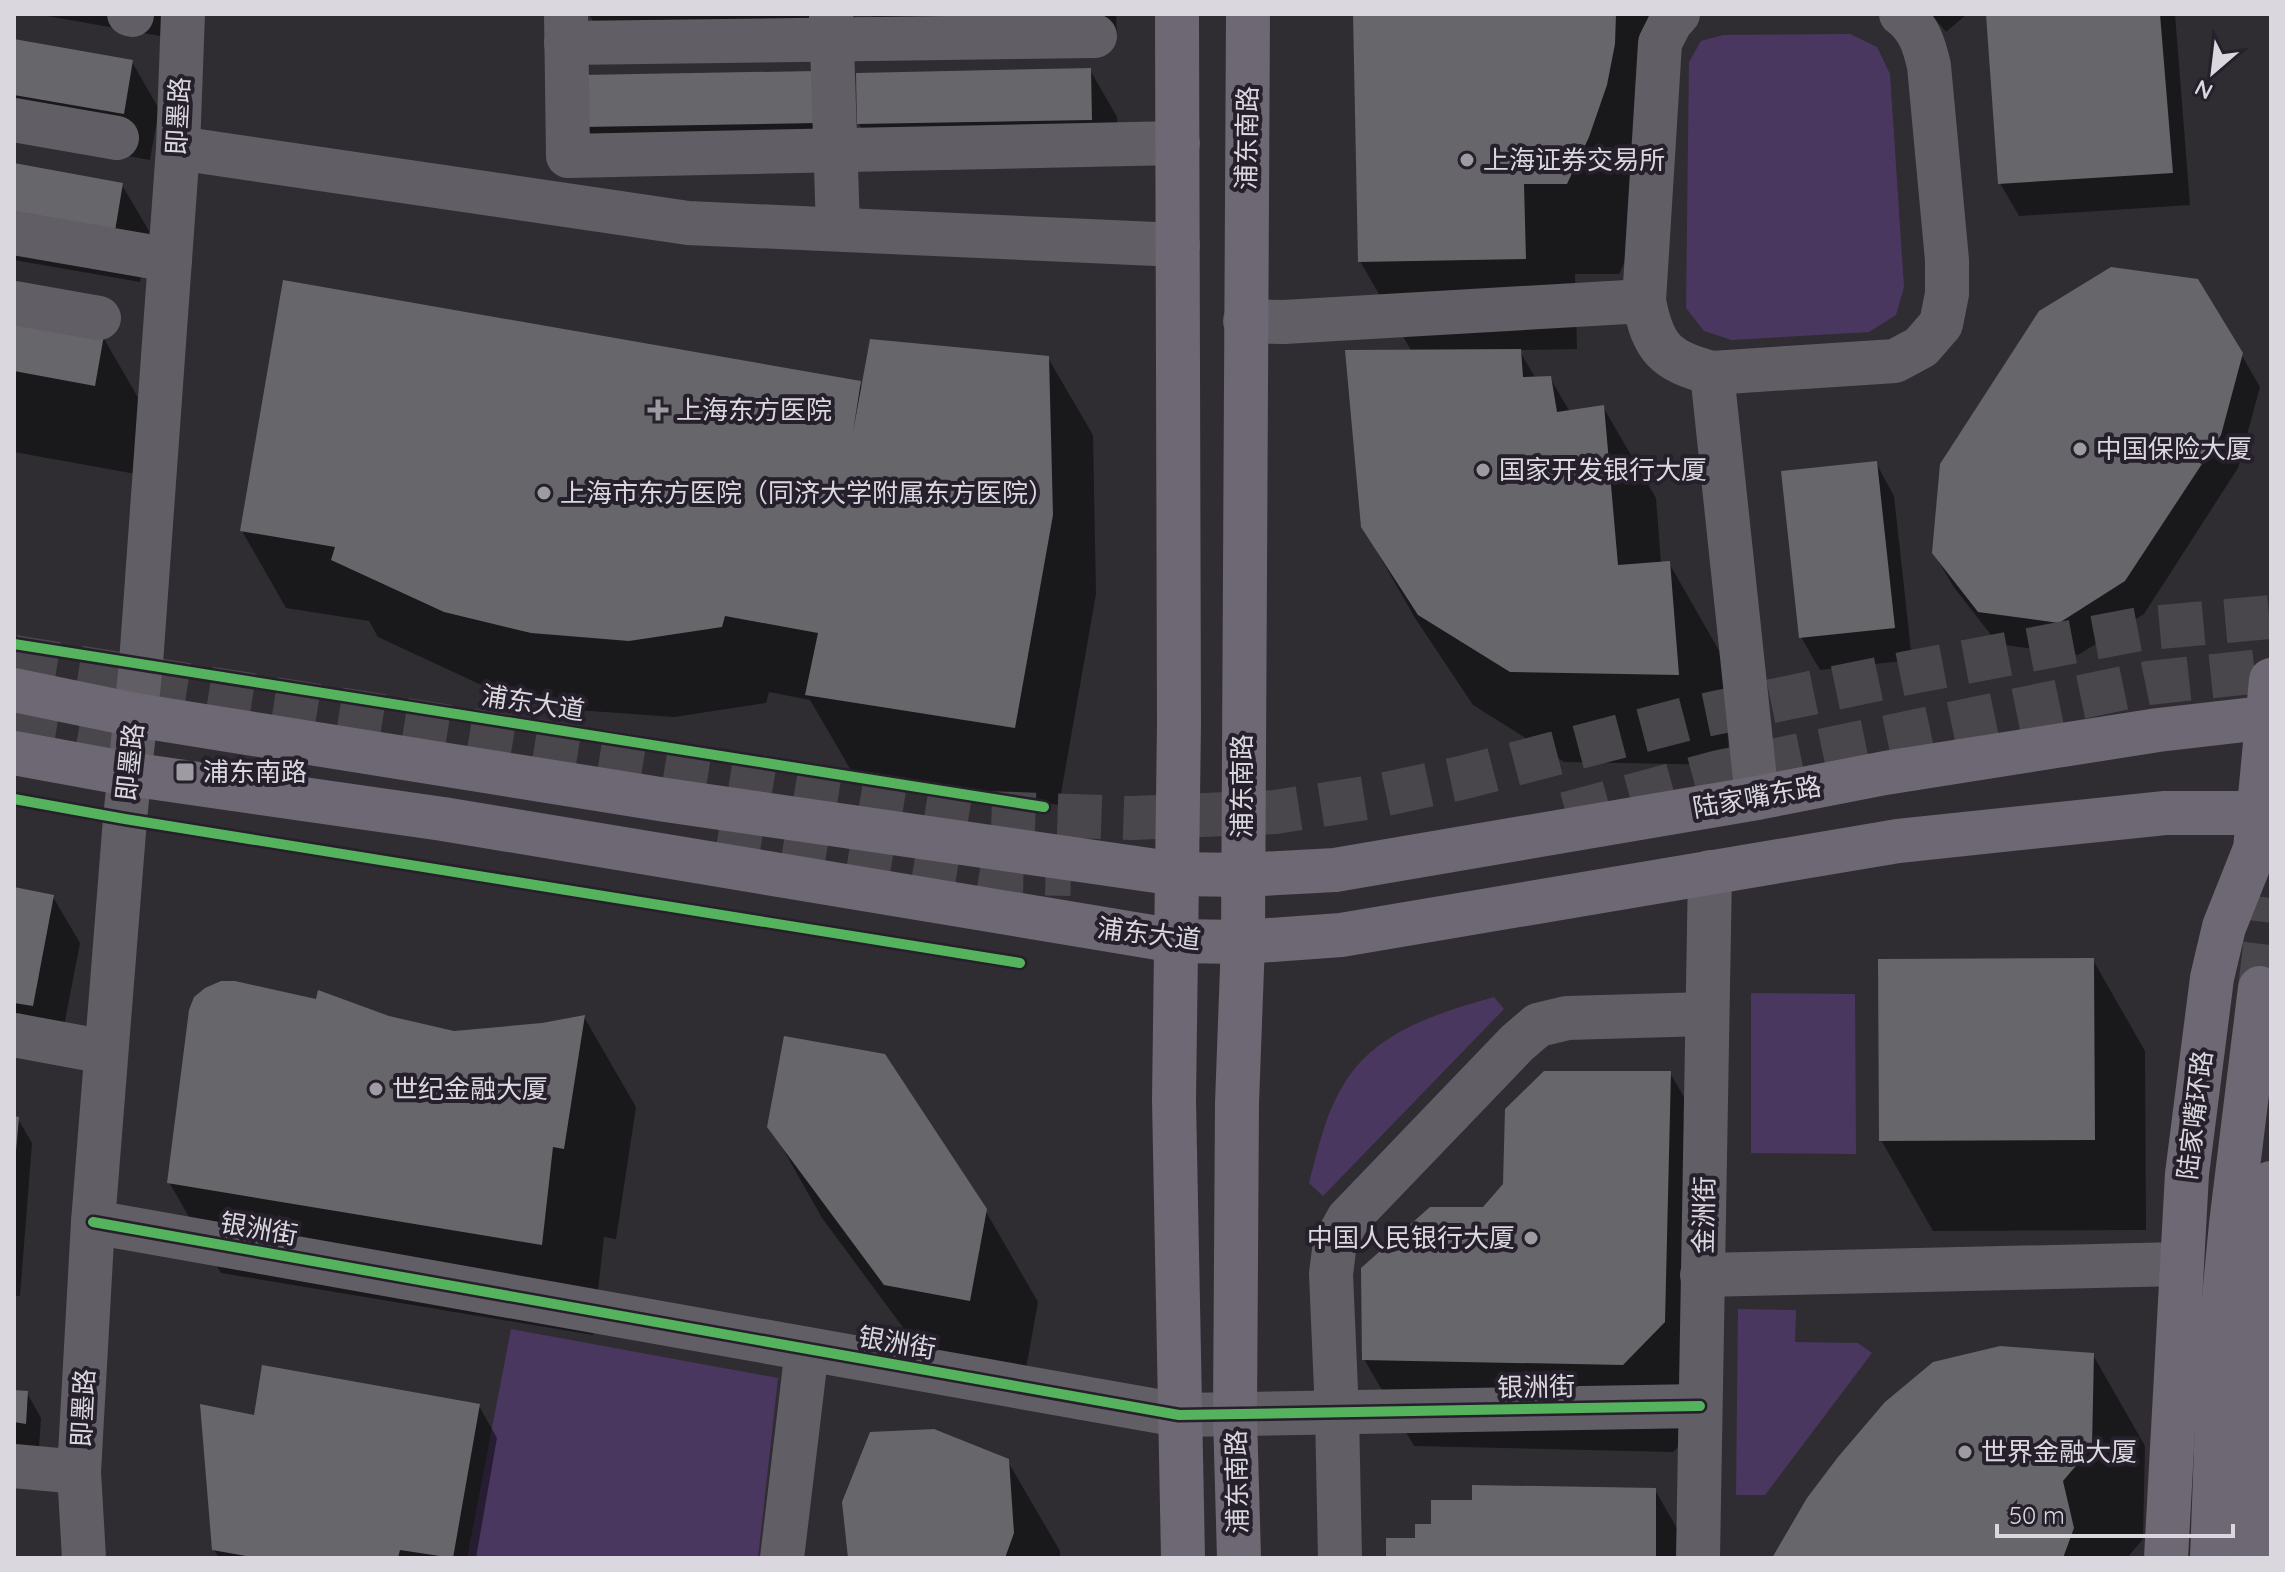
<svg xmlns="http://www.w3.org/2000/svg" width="2285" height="1572" viewBox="0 0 2285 1572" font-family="Quicksand,'Noto Sans SC',sans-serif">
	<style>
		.green { fill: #4a375f }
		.shadow { fill: #0007 }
		.building { fill: #67666a }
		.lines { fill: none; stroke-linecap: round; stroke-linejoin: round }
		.major-tunnel { stroke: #49464c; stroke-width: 44; stroke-dasharray: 44 22; stroke-linecap: butt }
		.minor { stroke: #615e66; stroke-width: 44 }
		.major { stroke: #6d6873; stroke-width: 44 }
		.cycleway-casing { stroke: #25202b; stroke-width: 15 }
		.cycleway { stroke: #56b35d; stroke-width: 10 }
		.poi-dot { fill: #9e9ca2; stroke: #25202b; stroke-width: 3 }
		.labels { text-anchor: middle; stroke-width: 8; stroke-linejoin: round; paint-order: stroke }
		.street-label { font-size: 26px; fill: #dad7de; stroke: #25202b }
		.poi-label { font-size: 26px; fill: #dad7de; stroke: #25202b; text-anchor: start }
	</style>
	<rect width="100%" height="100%" fill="#2f2d32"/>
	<g class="green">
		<polygon points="1850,34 1877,47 1890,74 1904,287 1896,315 1869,332 1732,340 1704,331 1686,308 1689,62 1701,41 1723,35"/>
		<polygon points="1751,993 1855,994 1856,1154 1751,1153"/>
		<path d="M1494,997L1504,1009L1323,1196L1309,1183C1318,1150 1325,1114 1344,1084C1376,1031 1438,1013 1494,997Z"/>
		<polygon points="1738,1309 1796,1310 1795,1342 1858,1343 1872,1353 1765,1495 1736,1495"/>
		<polygon points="511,1329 778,1378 758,1558 467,1558"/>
	</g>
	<g class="shadow">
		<polygon points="36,14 164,14 160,36"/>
		<polygon points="589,14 838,14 607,45"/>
		<polygon points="871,14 1116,14 1117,34 885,38"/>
		<polygon points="1355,14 1656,14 1640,228 1619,274 1575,274 1577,349 1519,350 1536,379 1550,378 1570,412 1603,407 1656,498 1661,564 1669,563 1721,654 1730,765 1564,762 1473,705 1415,618 1363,527 1412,352 1360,261"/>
		<polygon points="1931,14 1967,14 1946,32"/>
		<polygon points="1988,14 2175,14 2190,205 2019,216 2000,183"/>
		<polygon points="14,41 132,62 159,109 150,160 14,136"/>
		<polygon points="1090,70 1117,117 1118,166 886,170 859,124"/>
		<polygon points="814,73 842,169 610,173 583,126"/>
		<polygon points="14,165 122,185 149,231 140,282 14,260"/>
		<polygon points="14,321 103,337 155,427 147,476 14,452"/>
		<polygon points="2241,354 2260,387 2238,468 2144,614 2078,655 1998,644 1953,586 1934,553"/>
		<polygon points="1048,358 1093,435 1096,594 1059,805 852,772 810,700 769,692 766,703 674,717 577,710 490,689 378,637 369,621 286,608 242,531 860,383 863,389"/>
		<polygon points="1876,463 1894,496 1912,660 1820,670 1801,637"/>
		<polygon points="14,889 53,897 80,943 59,1052 14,1043"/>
		<polygon points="2093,960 2145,1051 2146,1230 1933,1231 1881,1140"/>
		<polygon points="388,1017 454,1033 542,1025 584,1017 636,1107 616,1239 604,1237 593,1335 221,1273 169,1182"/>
		<polygon points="1670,1073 1721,1161 1714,1410 1673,1452 1414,1446 1364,1359 1484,1208"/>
		<polygon points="14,1119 18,1119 32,1143 20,1296 14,1296"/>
		<polygon points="770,1126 985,1210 1038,1302 1022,1391 939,1376 822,1218"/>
		<polygon points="2093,1355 2145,1446 2143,1539 2127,1558 1774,1558"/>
		<polygon points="14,1392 27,1393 41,1418 39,1447 14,1445"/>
		<polygon points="479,1406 497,1438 476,1558 219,1558 214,1550 255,1417"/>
		<polygon points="1007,1460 1060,1551 1060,1558 850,1558"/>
		<polygon points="1655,1490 1694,1558 1388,1558 1417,1540 1433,1527 1474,1502"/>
	</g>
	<g class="building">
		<polygon points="1353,14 1616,14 1615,44 1607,85 1589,137 1567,184 1524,184 1526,259 1358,262"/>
		<polygon points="1986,14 2160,14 2173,173 1998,184"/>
		<polygon points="14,39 133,60 124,114 14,95"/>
		<polygon points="1091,68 1092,120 857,124 856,73"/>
		<polygon points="815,71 817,123 582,127 580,75"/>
		<polygon points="14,163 123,183 114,237 14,219"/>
		<polygon points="2111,267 2198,279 2243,353 2221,435 2125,581 2059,623 1978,612 1932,553 1940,464 2039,311"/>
		<polygon points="283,280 861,381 853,432 870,339 1049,356 1053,515 1015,728 805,695 818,633 725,616 722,627 629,641 531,633 444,612 331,560 335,547 240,531"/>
		<polygon points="14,319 104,335 95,386 14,371"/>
		<polygon points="1521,349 1523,377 1551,376 1557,412 1604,405 1618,565 1670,561 1679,675 1510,672 1418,615 1361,527 1345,350"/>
		<polygon points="1877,461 1895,628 1799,638 1781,471"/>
		<polygon points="14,887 54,895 33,1006 14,1003"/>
		<polygon points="2094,958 2095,1140 1879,1141 1878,959"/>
		<polygon points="221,981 235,981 316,999 318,990 389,1016 454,1031 542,1023 585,1015 564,1149 553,1147 542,1245 167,1183 189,1010 194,997 205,988"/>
		<polygon points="784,1036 885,1054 987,1209 970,1301 884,1285 767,1127"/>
		<polygon points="1544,1071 1671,1071 1665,1322 1623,1365 1362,1360 1361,1268 1430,1207 1483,1207 1503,1184 1505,1109"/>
		<polygon points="14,1116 19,1117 16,1151 14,1151"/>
		<polygon points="2000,1346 2094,1353 2092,1447 2063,1481 2074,1528 2063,1558 1772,1558 1807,1498 1838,1457 1885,1402 1933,1362"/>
		<polygon points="262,1365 480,1404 453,1558 400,1550 398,1558 257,1558 212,1550 200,1404 254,1415"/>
		<polygon points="14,1390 28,1391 26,1424 14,1422"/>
		<polygon points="934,1429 1009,1459 1014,1533 1005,1558 848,1558 842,1502 870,1432"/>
		<polygon points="1472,1485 1656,1488 1656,1558 1386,1558 1386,1538 1415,1538 1415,1524 1431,1524 1431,1500 1472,1500"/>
	</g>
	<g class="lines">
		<g class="major-tunnel">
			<polyline points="14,657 985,813 1133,818 1275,812 1372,797 1465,777 1686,719 1907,673 2140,629 2271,617"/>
			<polyline points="14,716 146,737"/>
			<polyline points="1566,814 1719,772 2148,683 2271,670"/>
			<polyline points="719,829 985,872 1071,874"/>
			<polyline points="2260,988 2271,898"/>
		</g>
		<g class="minor">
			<polyline points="129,14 132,15"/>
			<polyline points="566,14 568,156 1178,143"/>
			<polyline points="831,14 838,229"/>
			<path d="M1678,14L1670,23L1660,43L1644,301C1653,348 1665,361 1712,373L1895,361L1921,347L1941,324L1947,294V260L1929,66C1924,44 1919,28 1901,14"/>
			<polyline points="566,43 1095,36"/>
			<polyline points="14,120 117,138"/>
			<polyline points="178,148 688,223 1178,245"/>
			<polyline points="14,233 170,260"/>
			<polyline points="14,303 99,318"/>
			<polyline points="1245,321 1284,322 1644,301"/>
			<polyline points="1712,373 1757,798"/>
			<polyline points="14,1035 106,1052"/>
			<polyline points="93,1222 1179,1415 1700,1406"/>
			<polyline points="1702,1275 2181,1264"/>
			<polyline points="14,1466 79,1472"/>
			<polyline points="84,1558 79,1472 93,1222 125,819 141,663 178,148 183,14"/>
			<polyline points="782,1558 807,1349"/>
			<polyline points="1340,1558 1337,1413 1331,1274 1335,1242 1348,1219 1517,1043 1538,1025 1567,1018 1707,1014"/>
			<polyline points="1698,1558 1710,872"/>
		</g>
		<g class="major">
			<polyline points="1177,14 1179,724 1174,1100 1183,1558"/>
			<polyline points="14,690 135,715 666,800 1177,874 1242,875 1335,870 1757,798 1885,773 2158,730 2271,717"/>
			<polyline points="14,753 129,774 443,819 1176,941 1243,942 1341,935 1898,841 2165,813 2271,813"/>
			<polyline points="1239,1558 1235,1416 1237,1103 1243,942 1248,14"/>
			<polyline points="2166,1558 2187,1174 2212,978 2224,927 2255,849 2271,680"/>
			<polyline points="2212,1558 2220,1339 2231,1224 2260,988"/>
			<polyline points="2255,1558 2251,1401 2259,1278 2271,1183"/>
		</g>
		<g class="cycleway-casing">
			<g id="cycleway">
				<polyline points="14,644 1044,807"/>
				<polyline points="14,799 125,819 1020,963"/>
				<polyline points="93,1222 1179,1415 1700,1406"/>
			</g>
		</g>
		<use href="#cycleway" class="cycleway"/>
	</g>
	<g class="poi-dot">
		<circle cx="1467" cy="160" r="8"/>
		<path d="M654 398h8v8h8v8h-8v8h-8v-8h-8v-8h8z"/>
		<circle cx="2080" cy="449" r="8"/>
		<circle cx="1483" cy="470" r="8"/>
		<circle cx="544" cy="493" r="8"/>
		<rect x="175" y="762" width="20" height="20" rx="4"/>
		<circle cx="376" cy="1089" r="8"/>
		<circle cx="1531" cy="1238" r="8"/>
		<circle cx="1965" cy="1452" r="8"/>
	</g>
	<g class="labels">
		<g class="street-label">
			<text transform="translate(178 116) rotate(-87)" y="9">即墨路</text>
			<text transform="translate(1247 138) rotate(-89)" y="9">浦东南路</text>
			<text transform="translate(533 703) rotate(9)" y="9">浦东大道</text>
			<text transform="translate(130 762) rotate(-84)" y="9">即墨路</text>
			<text transform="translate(1242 786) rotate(-90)" y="9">浦东南路</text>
			<text transform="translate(1757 797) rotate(-10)" y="9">陆家嘴东路</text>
			<text transform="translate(1149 934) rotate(7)" y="9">浦东大道</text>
			<text transform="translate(2195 1115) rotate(-83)" y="9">陆家嘴环路</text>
			<text transform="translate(1704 1215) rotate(-89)" y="9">金洲街</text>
			<text transform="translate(259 1229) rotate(10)" y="9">银洲街</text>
			<text transform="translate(897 1343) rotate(10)" y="9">银洲街</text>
			<text transform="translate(1536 1387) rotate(-1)" y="9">银洲街</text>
			<text transform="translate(83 1408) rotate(-87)" y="9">即墨路</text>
			<text transform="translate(1237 1482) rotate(-91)" y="9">浦东南路</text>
		</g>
		<g class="poi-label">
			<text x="1483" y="169">上海证券交易所</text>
			<text x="676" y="419">上海东方医院</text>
			<text x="2096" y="458">中国保险大厦</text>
			<text x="1499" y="479">国家开发银行大厦</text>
			<text x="560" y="502">上海市东方医院（同济大学附属东方医院）</text>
			<text x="203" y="781">浦东南路</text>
			<text x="392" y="1098">世纪金融大厦</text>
			<text x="1515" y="1247" text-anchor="end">中国人民银行大厦</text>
			<text x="1981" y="1461">世界金融大厦</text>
		</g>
	</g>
	<rect width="2285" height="1572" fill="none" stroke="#dad7de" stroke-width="32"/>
	<g transform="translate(2213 72) rotate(208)" stroke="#25202b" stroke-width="6" paint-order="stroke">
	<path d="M0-6L14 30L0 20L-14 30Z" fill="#dad7de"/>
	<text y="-12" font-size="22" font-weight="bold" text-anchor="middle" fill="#dad7de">N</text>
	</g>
	<path d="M1997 1524v12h236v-12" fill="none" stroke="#dad7de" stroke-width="4"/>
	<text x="2009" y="1524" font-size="24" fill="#dad7de" stroke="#25202b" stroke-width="6" paint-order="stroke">50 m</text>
</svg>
